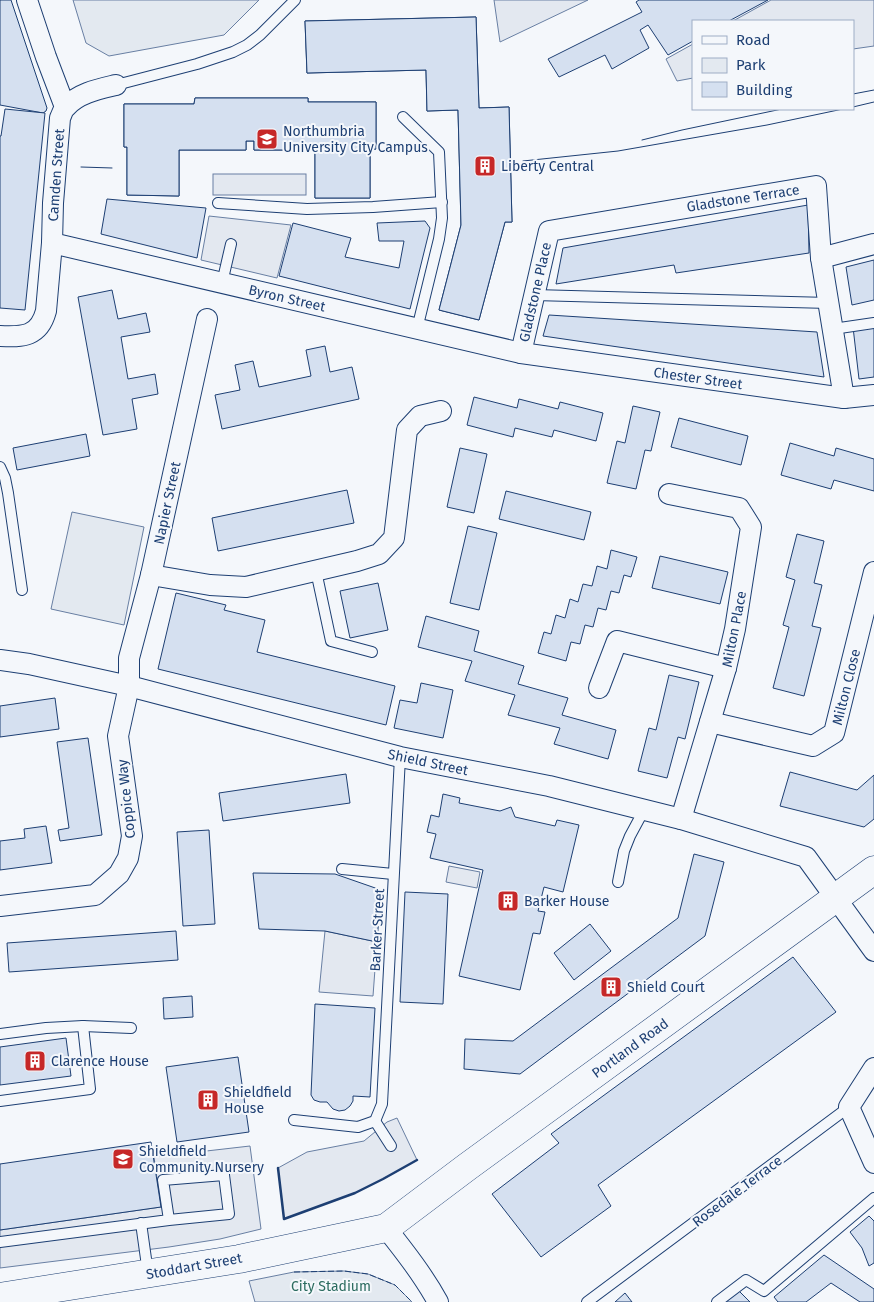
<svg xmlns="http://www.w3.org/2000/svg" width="874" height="1302" viewBox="0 0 874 1302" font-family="'Fira Sans',sans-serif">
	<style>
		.green { fill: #e3e9f0; stroke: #687fa3 }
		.parking { fill: #e3e8f0; stroke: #687fa3 }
		.building { fill: #d5e0f0; stroke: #1d3f73 }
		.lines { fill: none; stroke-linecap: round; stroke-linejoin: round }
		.lane-casing { stroke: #1d3f73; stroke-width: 12 }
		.street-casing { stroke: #1d3f73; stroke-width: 22 }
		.secondary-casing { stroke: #1d3f73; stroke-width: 29 }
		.lane { stroke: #f4f7fb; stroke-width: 10 }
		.street { stroke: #f4f7fb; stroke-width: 20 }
		.secondary { stroke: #f4f7fb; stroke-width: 28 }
		.tram { stroke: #1d3f73; stroke-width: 1 }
		.fence { stroke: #1d3f73; stroke-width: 1; stroke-dasharray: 6 2.5; stroke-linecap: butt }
		.wall { stroke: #1d3f73; stroke-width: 2.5 }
		.labels { text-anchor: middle; stroke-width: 4; stroke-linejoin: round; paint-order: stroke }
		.poi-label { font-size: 14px; fill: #1d3f73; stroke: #f4f7fb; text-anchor: start }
		.street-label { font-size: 14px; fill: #1d3f73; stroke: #f4f7fb }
		.park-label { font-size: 14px; fill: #2c6c60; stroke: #f4f7fb }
	</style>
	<rect width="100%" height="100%" fill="#f4f7fb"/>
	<g class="green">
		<polygon points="73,0 259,0 224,35 109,56 86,43"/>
		<polygon points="72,512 144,527 124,625 51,609"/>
		<polygon points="344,1271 368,1274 395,1285 412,1302 255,1302 249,1281 294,1272"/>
	</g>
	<g class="parking">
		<polygon points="494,0 588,0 500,42"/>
		<polygon points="771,0 874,0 874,46 853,49 853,21 733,21"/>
		<polygon points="693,44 693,78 677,81 666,59"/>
		<rect x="213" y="174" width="93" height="21"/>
		<polygon points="209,216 291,225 277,278 201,260"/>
		<polygon points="449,866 480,872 477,888 446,882"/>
		<polygon points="325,931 377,942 373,996 319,992"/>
		<polygon points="397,1118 417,1160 383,1179 355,1193 284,1219 278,1168 307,1152 364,1141 387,1122"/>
		<polygon points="250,1146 261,1229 220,1239 169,1247 0,1268 0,1230 161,1207 154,1157"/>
	</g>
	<g class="building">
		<polygon points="0,0 11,0 47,108 46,111 43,113 0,105"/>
		<polygon points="639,0 768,0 729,21 693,21 693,41 668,55 648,25 640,30 649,48 612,69 605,55 559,77 548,59 642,12 636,2"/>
		<polygon points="476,17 479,108 509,107 512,222 505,222 479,320 439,310 461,225 458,110 427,111 426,70 307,73 305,21"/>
		<polygon points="476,17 479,108 509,107 512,222 505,222 479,320 439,310 461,225 458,110 427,111 426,70 307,73 305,21"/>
		<polygon points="195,98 308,98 308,102 376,102 376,149 370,149 370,198 315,198 315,150 254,150 254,141 246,141 246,150 179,150 179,196 127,195 127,147 124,147 124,104 194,104"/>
		<polygon points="195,98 308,98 308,102 376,102 376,149 370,149 370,198 315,198 315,150 254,150 254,141 246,141 246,150 179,150 179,196 127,195 127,147 124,147 124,104 194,104"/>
		<polygon points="5,109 45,113 25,310 0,308 0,136 1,136"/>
		<polygon points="107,199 206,208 197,258 101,234"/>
		<polygon points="808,205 809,253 676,273 674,265 556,284 563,248"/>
		<polygon points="425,221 430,228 410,309 279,276 293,223 351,238 345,257 399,268 404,241 379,241 377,223"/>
		<polygon points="874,260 874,300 852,305 846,267"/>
		<polygon points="112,290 118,319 146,313 150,332 121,337 128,379 155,374 158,394 132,399 137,429 103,435 78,297"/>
		<polygon points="549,315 817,332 824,377 543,336"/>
		<polygon points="874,324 874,377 859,379 853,327"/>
		<polygon points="325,346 330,372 352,367 359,399 222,429 215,395 240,390 235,365 253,361 259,387 311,376 306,350"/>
		<polygon points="474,397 517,408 519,399 558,409 560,402 603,413 596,441 554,430 552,437 515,428 513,437 467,425"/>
		<polygon points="633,406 660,412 651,451 645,450 636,489 607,483 617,441 625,443"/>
		<polygon points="679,418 748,436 741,465 671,447"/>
		<polygon points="86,434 90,456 17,470 13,448"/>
		<polygon points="790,443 834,456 836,448 874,459 874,491 834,480 831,489 781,475"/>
		<polygon points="460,448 487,454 474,513 447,507"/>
		<polygon points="347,490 354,523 218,551 212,518"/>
		<polygon points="506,491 591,512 584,540 499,519"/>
		<polygon points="468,526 497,533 479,610 450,603"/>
		<polygon points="797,534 824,541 814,583 822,585 812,626 821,628 804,696 773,688 789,627 783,625 795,580 786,577"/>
		<polygon points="611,550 637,557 631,577 624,575 619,593 611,591 606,610 598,608 593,627 585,625 580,644 571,642 566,661 538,653 544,632 551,634 556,615 565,618 570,599 578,602 583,584 592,586 597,566 607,569"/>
		<polygon points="660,556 728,572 720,604 652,588"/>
		<polygon points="378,583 388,630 350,638 340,591"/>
		<polygon points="176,593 226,605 224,610 265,620 257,652 395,686 386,725 158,669"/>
		<polygon points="426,616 479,631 474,651 524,666 518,684 568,698 562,715 616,730 608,759 554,744 560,728 508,715 515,695 465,681 472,661 418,647"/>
		<polygon points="669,675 699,682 685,739 678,737 667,778 638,771 649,728 656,730"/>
		<polygon points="421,683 453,690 443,738 394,728 400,700 417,703"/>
		<polygon points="55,698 59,729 0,737 0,706"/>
		<polygon points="88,738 102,835 60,841 58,830 69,828 57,742"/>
		<polygon points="790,772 857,790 874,775 874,819 864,827 780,806"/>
		<polygon points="346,774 350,803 223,821 219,793"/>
		<polygon points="443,794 460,798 459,803 500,811 511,807 515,817 555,826 557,820 579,825 563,892 544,887 538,911 545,912 540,934 533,933 520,990 459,976 483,870 430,858 436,834 427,832 431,815 439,817"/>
		<polygon points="46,826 52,863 0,870 0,841 25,838 24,829"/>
		<polygon points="209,830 215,924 183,926 177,832"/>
		<polygon points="694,854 724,862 705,936 520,1074 464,1069 465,1039 513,1041 678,918"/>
		<polygon points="253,873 335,874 381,890 377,942 325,931 259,929"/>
		<polygon points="405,892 448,894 443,1004 400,1002"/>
		<polygon points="590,924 611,951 574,980 554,953"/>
		<polygon points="176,931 178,960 9,972 7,943"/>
		<polygon points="793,957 836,1012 598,1185 611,1206 541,1257 492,1194 559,1143 551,1134"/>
		<polygon points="192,996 193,1017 164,1019 163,998"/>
		<polygon points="315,1004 375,1008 370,1097 353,1096 353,1101 350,1106 345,1110 339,1111 333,1109 327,1102 320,1102 314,1100 311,1095"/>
		<polygon points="66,1038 71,1076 0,1085 0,1047"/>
		<polygon points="238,1057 249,1132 177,1142 166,1067"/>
		<polygon points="151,1142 161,1207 0,1230 0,1164"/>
		<polygon points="869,1216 874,1221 874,1263 869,1266 862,1248 850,1232"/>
		<polygon points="824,1255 874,1289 874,1302 860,1302 831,1283 806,1302 778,1302 774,1297"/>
		<polygon points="739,1291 750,1302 725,1302"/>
		<polygon points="625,1293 632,1302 615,1302"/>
	</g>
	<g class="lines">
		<g class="lane-casing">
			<g id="lane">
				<polyline points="116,85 197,64 233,52 247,45 260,35 295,0"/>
				<polyline points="403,117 439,152 442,218 439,239 417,329"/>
				<polyline points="218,203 307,209 373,207 442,202"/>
				<polyline points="222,283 231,244"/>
				<polyline points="534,295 829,303"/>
				<polyline points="833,329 874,323"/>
				<polyline points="0,467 5,478 8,493 22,590"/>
				<polyline points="316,571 331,641 372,652"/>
				<polyline points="342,869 393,874"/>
				<polyline points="618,882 624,851 630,836 644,810"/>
				<polyline points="0,1034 46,1028 83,1026 131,1028"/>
				<polyline points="0,1101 90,1089 83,1026"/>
				<polyline points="294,1120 358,1127 375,1121 382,1104 400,757"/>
				<polyline points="375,1121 391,1146"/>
				<polyline points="141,1223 148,1273"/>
				<polyline points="0,1242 169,1220 229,1214 224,1175 163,1180 169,1220"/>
				<polyline points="587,1302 849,1107"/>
				<polyline points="717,1302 746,1280 764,1291 874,1198"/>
			</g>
		</g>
		<g class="street-casing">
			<g id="street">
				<polyline points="27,0 46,57 65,107"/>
				<polyline points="52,243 521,353 844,398 874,395"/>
				<polyline points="821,258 874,244"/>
				<path d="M0,336C23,337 39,337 46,311L52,243L53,203L60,118C62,114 63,109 66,107C78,93 99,89 116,85"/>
				<polyline points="521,353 549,231 816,186 821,258 844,398"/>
				<polyline points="669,494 739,508 751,527 735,629 726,668 681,819"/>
				<polyline points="151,575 210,585 246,587 357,561 379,554 394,538 407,430 420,416 441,411"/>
				<polyline points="0,660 29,664 129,686 400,757 549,786 681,819 806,857 874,951"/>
				<polyline points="599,688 617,641 726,668"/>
				<polyline points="710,722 813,746 834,733 874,572"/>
				<polyline points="0,906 95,895 119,874 128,858 132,836 118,736 129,686 129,658 151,575 207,319"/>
				<polyline points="874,1068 849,1107 874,1163"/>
				<path d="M386,1228C405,1252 423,1275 438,1302"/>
			</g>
		</g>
		<g class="secondary-casing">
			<polyline id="secondary" points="0,1297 239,1259 386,1228 467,1167 874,870"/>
		</g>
		<use href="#lane" class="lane"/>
		<use href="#street" class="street"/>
		<use href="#secondary" class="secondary"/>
		<g class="tram">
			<polyline points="853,94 874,90"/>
			<polyline points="853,107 874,102"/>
			<polyline points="642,140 682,130 782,109"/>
			<polyline points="523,161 618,151 767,125 843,109"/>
			<polyline points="81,167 112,168"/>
		</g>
		<polyline class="fence" points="294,1272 344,1271 368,1274 395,1285 412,1302"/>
		<polyline class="wall" points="278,1168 284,1219 355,1193 383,1179 417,1160"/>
	</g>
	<defs>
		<g id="university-square" transform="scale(1.125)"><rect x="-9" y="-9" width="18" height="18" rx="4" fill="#c62828" stroke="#f4f7fb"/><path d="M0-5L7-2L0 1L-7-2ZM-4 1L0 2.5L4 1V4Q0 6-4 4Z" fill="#fff"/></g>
		<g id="building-square" transform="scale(1.125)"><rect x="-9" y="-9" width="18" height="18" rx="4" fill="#c62828" stroke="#f4f7fb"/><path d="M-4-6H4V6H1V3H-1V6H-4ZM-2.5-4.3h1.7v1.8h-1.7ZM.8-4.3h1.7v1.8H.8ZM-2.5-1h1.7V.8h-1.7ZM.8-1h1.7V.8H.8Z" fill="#fff"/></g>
		<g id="school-square" transform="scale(1.125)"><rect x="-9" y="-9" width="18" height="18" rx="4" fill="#c62828" stroke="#f4f7fb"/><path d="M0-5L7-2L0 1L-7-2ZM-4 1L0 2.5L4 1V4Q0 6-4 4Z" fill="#fff"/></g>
	</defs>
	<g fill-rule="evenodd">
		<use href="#university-square" x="267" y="139"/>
		<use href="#building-square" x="485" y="166"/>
		<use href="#building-square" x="508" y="901"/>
		<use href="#building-square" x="611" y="987"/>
		<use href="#building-square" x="35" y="1061"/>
		<use href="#building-square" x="208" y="1100"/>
		<use href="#school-square" x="123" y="1159"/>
	</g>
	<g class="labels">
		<g class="poi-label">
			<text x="283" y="136">Northumbria<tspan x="283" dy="16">University City Campus</tspan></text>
			<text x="501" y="171">Liberty Central</text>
			<text x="524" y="906">Barker House</text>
			<text x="627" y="992">Shield Court</text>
			<text x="51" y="1066">Clarence House</text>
			<text x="224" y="1097">Shieldfield<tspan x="224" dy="16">House</tspan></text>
			<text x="139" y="1156">Shieldfield<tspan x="139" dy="16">Community Nursery</tspan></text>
		</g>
		<g class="street-label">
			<text transform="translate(56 175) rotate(-86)" y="5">Camden Street</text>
			<text transform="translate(743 198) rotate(-9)" y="5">Gladstone Terrace</text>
			<text transform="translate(535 292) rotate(-77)" y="5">Gladstone Place</text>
			<text transform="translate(287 298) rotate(13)" y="5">Byron Street</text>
			<text transform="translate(698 378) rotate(8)" y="5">Chester Street</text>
			<text transform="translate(167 503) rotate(-78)" y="5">Napier Street</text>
			<text transform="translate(734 629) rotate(-79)" y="5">Milton Place</text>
			<text transform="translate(846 687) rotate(-76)" y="5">Milton Close</text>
			<text transform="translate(428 762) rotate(12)" y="5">Shield Street</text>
			<text transform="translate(126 799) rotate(-96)" y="5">Coppice Way</text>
			<text transform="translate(377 930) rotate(-87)" y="5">Barker Street</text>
			<text transform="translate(630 1048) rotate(-36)" y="5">Portland Road</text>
			<text transform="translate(737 1191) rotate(-37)" y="5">Rosedale Terrace</text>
			<text transform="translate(194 1266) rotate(-10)" y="5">Stoddart Street</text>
		</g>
		<g class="park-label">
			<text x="331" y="1291">City Stadium</text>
		</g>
	</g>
	<rect x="692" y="20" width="162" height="90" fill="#f4f7fb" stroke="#9eadc5"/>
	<rect x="702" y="36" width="25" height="8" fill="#f4f7fb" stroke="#9eadc5"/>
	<text x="736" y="45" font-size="15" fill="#1d3f73">Road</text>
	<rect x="702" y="58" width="25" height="15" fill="#e3e9f0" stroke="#9eadc5"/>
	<text x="736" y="70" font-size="15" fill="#1d3f73">Park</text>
	<rect x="702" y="82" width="25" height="15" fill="#d5e0f0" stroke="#9eadc5"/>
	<text x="736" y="95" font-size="15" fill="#1d3f73">Building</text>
</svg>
